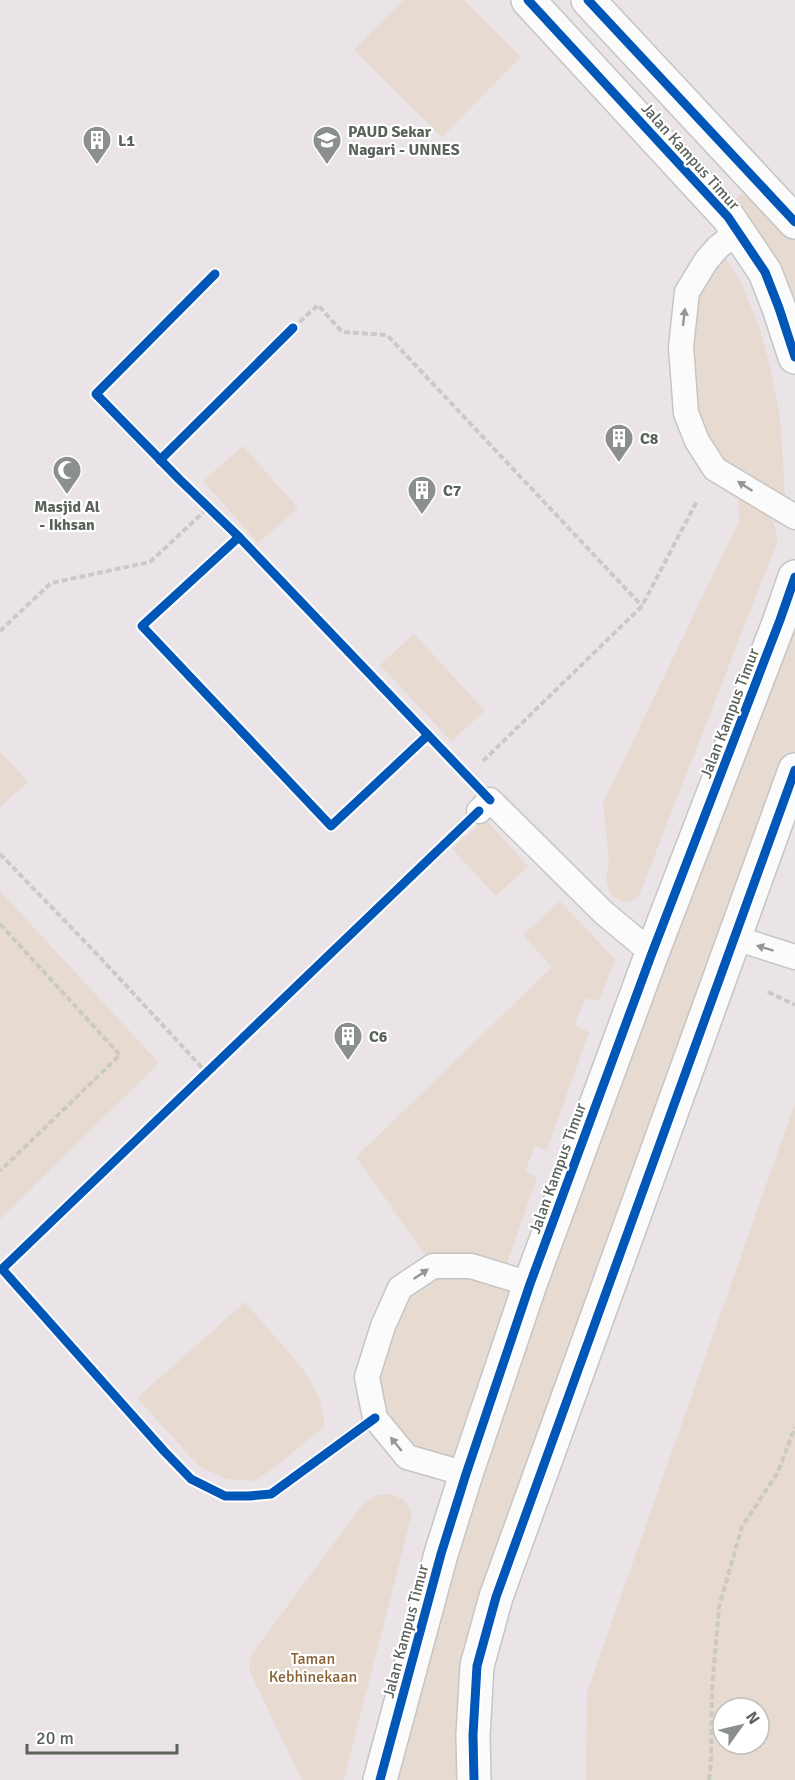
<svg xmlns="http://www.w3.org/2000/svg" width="795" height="1780" viewBox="0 0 795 1780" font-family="Signika,sans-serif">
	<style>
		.green { fill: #e7dad0; fill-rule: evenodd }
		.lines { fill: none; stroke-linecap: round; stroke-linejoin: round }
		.lane-casing { stroke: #c4c5c4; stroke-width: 27 }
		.street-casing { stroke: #c4c5c4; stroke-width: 36 }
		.path { stroke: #cacac5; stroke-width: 4; stroke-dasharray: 6 3; stroke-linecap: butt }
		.lane { stroke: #fcfbfc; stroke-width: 24 }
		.street { stroke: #fcfbfc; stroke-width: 33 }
		.cycleway-casing { stroke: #fff; stroke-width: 13 }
		.cycleway { stroke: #0057b8; stroke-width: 9 }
		.oneway { fill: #939893 }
		.labels { text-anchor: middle; stroke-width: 4.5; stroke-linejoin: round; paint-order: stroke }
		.poi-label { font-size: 16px; font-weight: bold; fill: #5a625a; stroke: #fff; text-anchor: start }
		.street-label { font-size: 16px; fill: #5a625a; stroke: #fff }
		.park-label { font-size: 16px; fill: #866234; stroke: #fff }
	</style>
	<rect width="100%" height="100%" fill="#eae4e8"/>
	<g class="green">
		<polygon points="403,0 464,0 521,57 442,137 354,50"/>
		<polygon points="766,191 795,222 795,363 728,217 739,195"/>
		<polygon points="725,257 741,282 759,326 770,367 780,416 785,496 761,484 721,457 707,436 694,409 690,376 695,288 712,264"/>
		<polygon points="243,446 298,508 258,543 203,481"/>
		<polygon points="738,495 760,507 773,520 778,540 638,898 630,902 620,901 610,894 606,879 609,860 603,803 739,521"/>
		<polygon points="795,577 795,770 496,1597 474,1780 380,1780 466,1474 440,1467 375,1418 383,1326 433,1266 356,1157 552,967 523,935 560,901 615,959 600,1000 585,999 574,1025 589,1032 547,1150 535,1146 525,1172 537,1177 503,1275 530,1284"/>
		<polygon points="414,634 485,711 451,741 380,665"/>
		<polygon points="0,751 28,782 0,807"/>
		<polygon points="485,819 528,866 496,896 452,849"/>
		<polygon points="0,891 159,1063 0,1219"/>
		<path d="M795,1103V1780H586L587,1692ZM723,1708H759V1744H723Z"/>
		<polygon points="245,1302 303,1369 320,1399 325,1426 271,1470 254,1481 227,1479 200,1467 137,1398"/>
		<polygon points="389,1494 403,1499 412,1513 344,1780 302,1780 249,1670 251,1655 363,1504 377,1495"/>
	</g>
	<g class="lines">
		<g class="lane-casing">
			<g id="lane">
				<polyline points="738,232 718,247 706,261 687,292 681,347 686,413 697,441 715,469 795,517"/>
				<polyline points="479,811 490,800 604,913 652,953"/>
				<polyline points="735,938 795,957"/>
				<polyline points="466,1474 407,1457 375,1418 367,1377 383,1326 400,1288 433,1266 471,1266 530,1284"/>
			</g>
		</g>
		<g class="street-casing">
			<g id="street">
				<polyline points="528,0 728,217 765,272 779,308 795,357"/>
				<polyline points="588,0 795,222"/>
				<polyline points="380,1780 441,1554 466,1474 530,1284 652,953 780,620 795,577"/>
				<polyline points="474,1780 473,1735 477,1666 496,1597 795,770"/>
			</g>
		</g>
		<g class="path">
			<polyline points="293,328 318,305 342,332 387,335 642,606"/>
			<polyline points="0,631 51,583 150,562 208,508"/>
			<polyline points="483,761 642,606 697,501"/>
			<polyline points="0,854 95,952 207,1073"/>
			<polyline points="0,924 120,1055 0,1171"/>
			<polyline points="768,992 795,1005"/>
			<polyline points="0,1270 2,1269"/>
			<polyline points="709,1780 711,1763 712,1690 719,1607 742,1527 778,1472 795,1427"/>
		</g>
		<use href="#lane" class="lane"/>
		<use href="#street" class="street"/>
		<g class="cycleway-casing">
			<g id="cycleway">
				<polyline points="528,0 728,217 765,272 779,308 795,357"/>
				<polyline points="588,0 795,222"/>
				<polyline points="215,274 96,394 179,479 239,537 428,735"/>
				<polyline points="160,460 293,328"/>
				<polyline points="239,537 142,626 331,826 428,735 490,800"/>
				<polyline points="375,1418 271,1494 249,1496 225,1496 191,1479 164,1451 2,1269 479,811"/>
				<polyline points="380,1780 441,1554 466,1474 530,1284 652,953 780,620 795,577"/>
				<polyline points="474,1780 473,1735 477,1666 496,1597 795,770"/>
			</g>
		</g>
		<use href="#cycleway" class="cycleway"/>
	</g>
	<defs><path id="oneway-solid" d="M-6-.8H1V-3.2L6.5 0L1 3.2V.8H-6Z" transform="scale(1.5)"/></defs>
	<g class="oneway">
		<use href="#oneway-solid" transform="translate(684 317) rotate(-83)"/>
		<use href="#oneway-solid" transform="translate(745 486) rotate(-147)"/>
		<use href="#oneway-solid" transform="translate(765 948) rotate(-163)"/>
		<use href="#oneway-solid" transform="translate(421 1274) rotate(-34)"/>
		<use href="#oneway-solid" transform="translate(396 1444) rotate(-129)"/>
	</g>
	<defs>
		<g id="building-pin" transform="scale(1.5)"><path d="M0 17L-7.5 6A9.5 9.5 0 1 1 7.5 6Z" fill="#8c908c" stroke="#fff"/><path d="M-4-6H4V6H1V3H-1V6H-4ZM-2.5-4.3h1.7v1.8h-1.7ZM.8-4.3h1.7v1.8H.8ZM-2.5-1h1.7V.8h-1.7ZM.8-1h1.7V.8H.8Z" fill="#fff"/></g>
		<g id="school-pin" transform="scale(1.5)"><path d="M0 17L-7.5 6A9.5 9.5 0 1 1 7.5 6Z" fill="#8c908c" stroke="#fff"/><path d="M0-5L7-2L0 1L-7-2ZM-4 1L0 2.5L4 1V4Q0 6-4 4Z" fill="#fff"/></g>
		<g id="mosque-pin" transform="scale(1.5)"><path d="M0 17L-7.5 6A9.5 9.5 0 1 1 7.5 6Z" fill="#8c908c" stroke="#fff"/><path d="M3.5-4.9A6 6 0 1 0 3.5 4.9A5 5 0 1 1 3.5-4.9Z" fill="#fff"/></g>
	</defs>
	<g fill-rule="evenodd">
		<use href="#building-pin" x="97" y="140"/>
		<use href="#school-pin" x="327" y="140"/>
		<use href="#building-pin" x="619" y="438"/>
		<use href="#mosque-pin" x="67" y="470"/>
		<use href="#building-pin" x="422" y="490"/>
		<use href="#building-pin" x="348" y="1036"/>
	</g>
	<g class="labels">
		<g class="poi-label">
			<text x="348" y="137">PAUD Sekar<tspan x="348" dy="18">Nagari - UNNES</tspan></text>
			<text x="118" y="146">L1</text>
			<text x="640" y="444">C8</text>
			<text x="443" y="496">C7</text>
			<text x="67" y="512" text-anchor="middle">Masjid Al<tspan x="67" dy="18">- Ikhsan</tspan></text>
			<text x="369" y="1042">C6</text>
		</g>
		<g class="street-label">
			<text transform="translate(691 156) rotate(48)" y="6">Jalan Kampus Timur</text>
			<text transform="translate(729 713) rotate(-69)" y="6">Jalan Kampus Timur</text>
			<text transform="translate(557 1168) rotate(-70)" y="6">Jalan Kampus Timur</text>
			<text transform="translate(405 1631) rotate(-75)" y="6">Jalan Kampus Timur</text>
		</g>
		<g class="park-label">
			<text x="313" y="1664">Taman<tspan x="313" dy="18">Kebhinekaan</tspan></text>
		</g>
	</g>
	<g transform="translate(741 1726) rotate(56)"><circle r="28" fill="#ffffff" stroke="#bdc0bd" stroke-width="1.5"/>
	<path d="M0-4.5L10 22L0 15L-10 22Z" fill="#8c908c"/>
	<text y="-9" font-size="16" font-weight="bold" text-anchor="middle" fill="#5a625a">N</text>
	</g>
	<path d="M27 1744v9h150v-9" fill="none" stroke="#5a625a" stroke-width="3"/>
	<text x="36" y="1744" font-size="18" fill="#5a625a" stroke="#ffffff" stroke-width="4.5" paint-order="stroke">20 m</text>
</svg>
